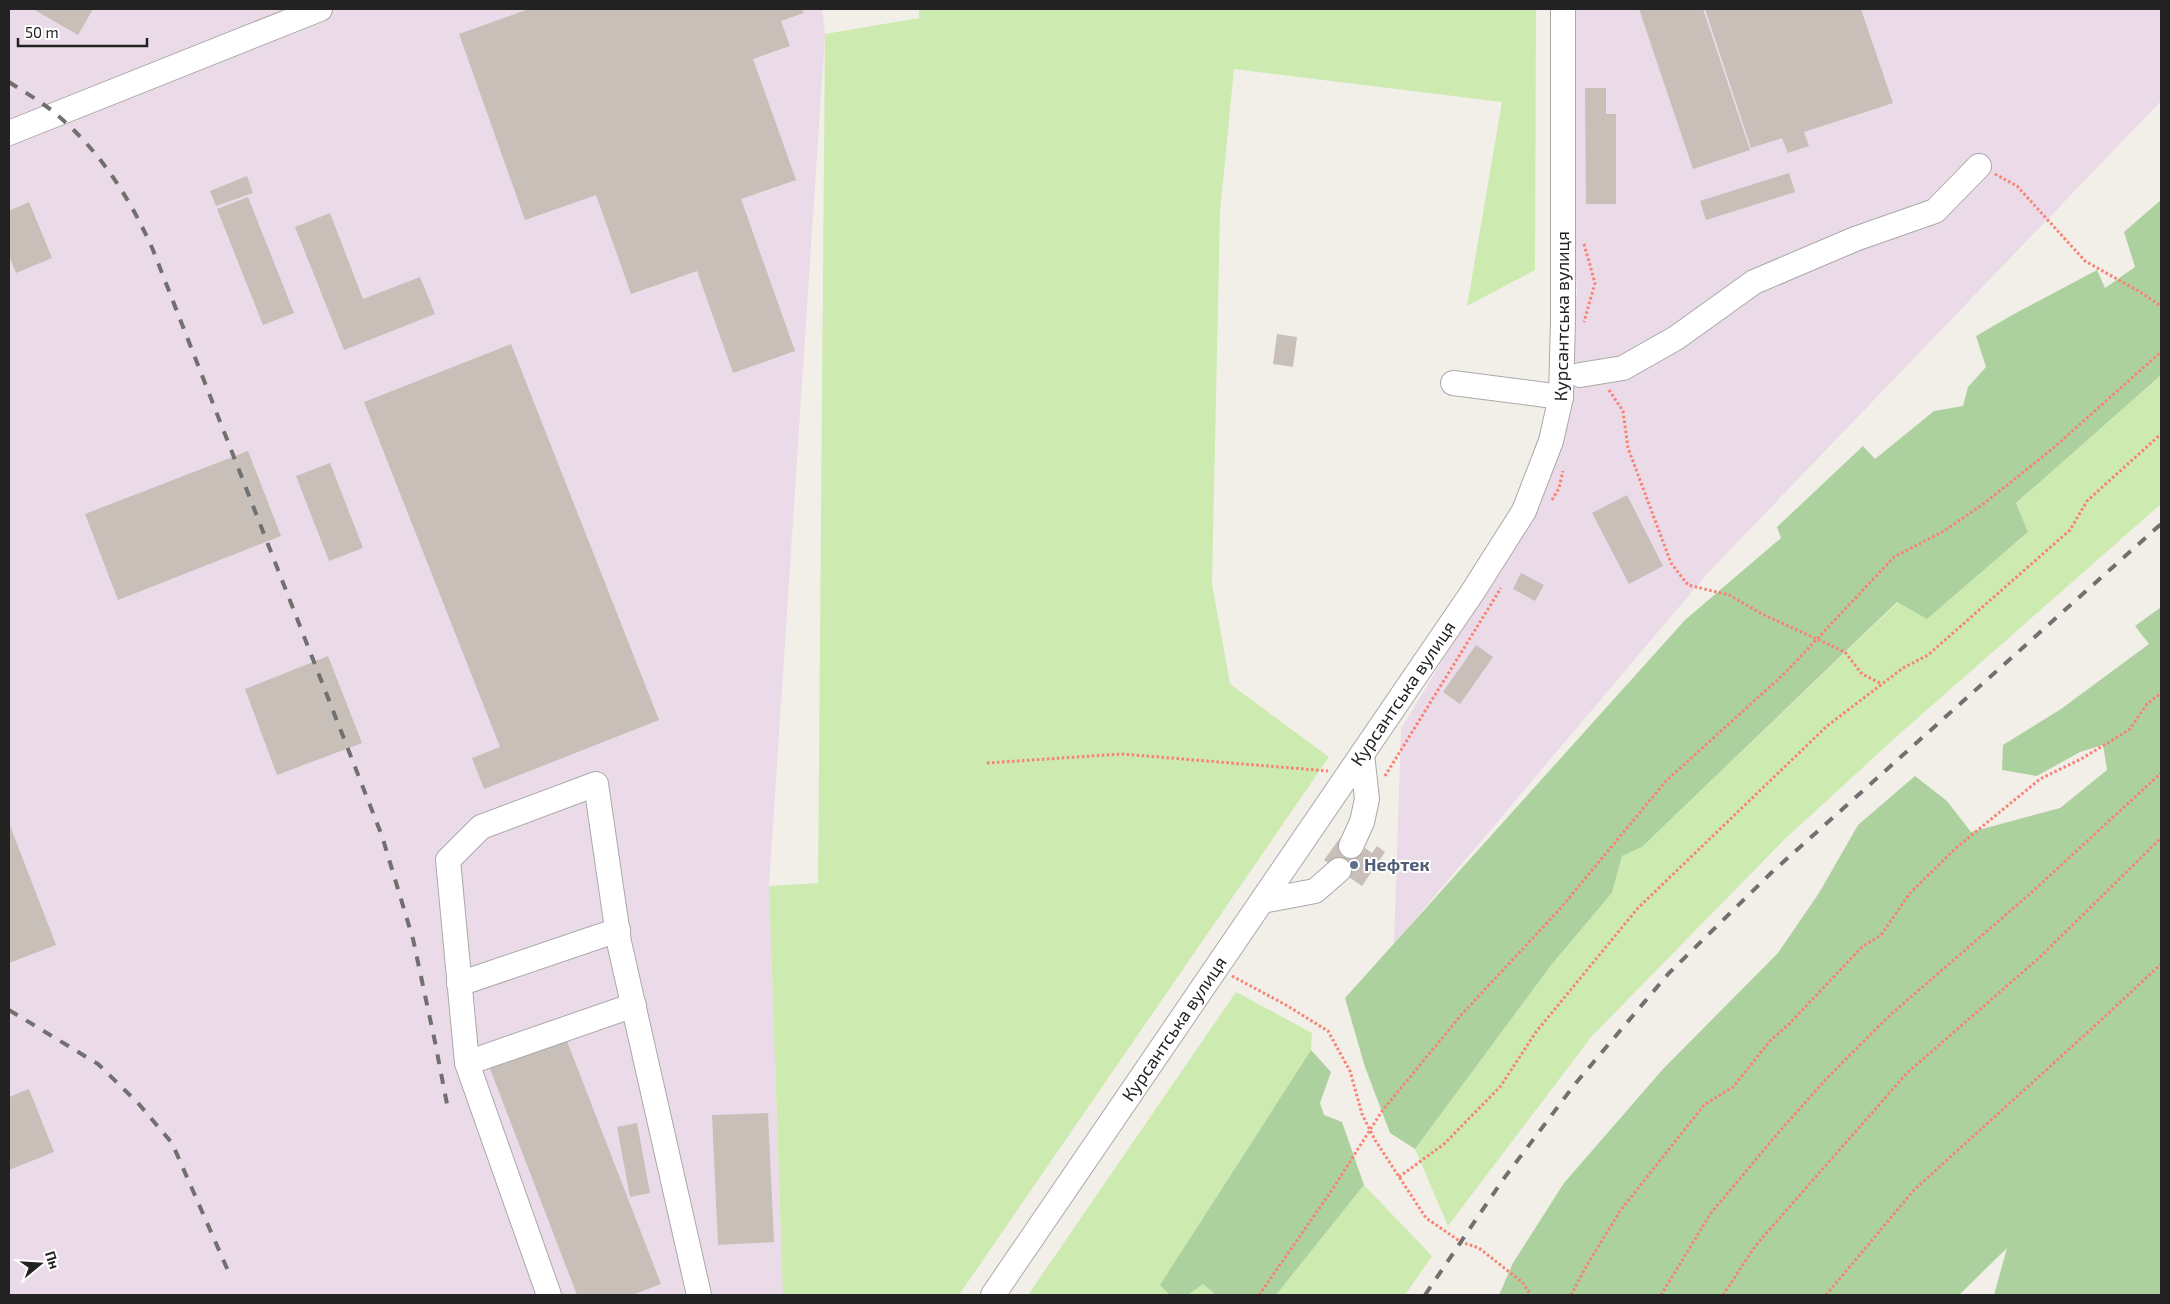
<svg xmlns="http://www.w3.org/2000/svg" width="2170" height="1304" viewBox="0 0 2170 1304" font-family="'Exo 2',sans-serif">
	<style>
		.industrial { fill: #ebdbe8 }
		.grass { fill: #cdebb0 }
		.forest { fill: #add19e }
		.building { fill: #c7bfb8 }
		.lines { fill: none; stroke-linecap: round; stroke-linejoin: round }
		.minor-casing { stroke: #a9a9a9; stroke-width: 26 }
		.path { stroke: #fa8072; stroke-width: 3; stroke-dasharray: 2.5 2.5; stroke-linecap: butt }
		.minor { stroke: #fff; stroke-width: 24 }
		.rail { stroke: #707070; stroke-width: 4; stroke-dasharray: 10 10; stroke-linecap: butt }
		.service-dot { fill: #5c6f8a; stroke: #fff; stroke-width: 2 }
		.labels { text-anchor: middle; stroke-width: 4; stroke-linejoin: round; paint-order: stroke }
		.street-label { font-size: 18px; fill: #222; stroke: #fff }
		.service-label { font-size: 18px; font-weight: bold; fill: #4e5e75; stroke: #fff; text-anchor: start }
	</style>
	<rect width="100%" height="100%" fill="#f2efe9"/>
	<g class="industrial">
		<polygon points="9,9 822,9 825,34 769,886 783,1295 9,1295"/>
		<polygon points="1561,9 2161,9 2161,101 1707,574 1394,944 1401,729 1549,484 1577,294"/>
	</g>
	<g class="grass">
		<polygon points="919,9 1536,9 1535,270 1467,306 1502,102 1234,69 1220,212 1212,583 1230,684 1329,757 959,1295 783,1295 769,886 818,883 825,34 919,18"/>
		<polygon points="2161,375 2161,504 1896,737 1785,839 1592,1036 1448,1226 1415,1149 1552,964 1612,893 1622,856 1642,847 1898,602 1927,619 2028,532 2016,503"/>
		<polygon points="1236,992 1312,1033 1311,1050 1161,1284 1170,1295 1028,1295"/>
		<polygon points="1364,1185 1432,1256 1405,1295 1276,1295"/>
		<polygon points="1203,1284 1216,1295 1188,1295"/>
	</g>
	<g class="forest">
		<polygon points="2161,200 2161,375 2016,503 2028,532 1927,619 1897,602 1642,847 1622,856 1612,893 1552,964 1415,1149 1390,1133 1365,1067 1345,998 1685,620 1781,538 1777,527 1863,446 1875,459 1934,411 1963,406 1968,387 1986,367 1976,336 2014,314 2097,270 2105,288 2135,267 2124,232"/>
		<polygon points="2161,607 2161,1295 1994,1295 2007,1248 1959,1295 1499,1295 1513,1263 1564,1183 1663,1069 1778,953 1819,893 1858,825 1915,776 1947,801 1971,832 2060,808 2107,770 2103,745 2080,752 2037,776 2002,770 2003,745 2061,709 2149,644 2135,626"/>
		<polygon points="1311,1050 1331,1072 1320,1103 1324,1115 1342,1122 1364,1185 1276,1295 1216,1295 1203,1284 1188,1295 1170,1295 1160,1285"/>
	</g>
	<g class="building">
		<polygon points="33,9 93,9 78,35"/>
		<polygon points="529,9 802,9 804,13 781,21 790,46 753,59 796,180 741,199 795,351 733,373 697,271 631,294 596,195 525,220 459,34"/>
		<polygon points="1639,9 1703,9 1750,150 1693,169"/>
		<polygon points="1705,9 1861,9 1893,103 1804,132 1809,146 1788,153 1782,138 1751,148"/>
		<polygon points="1585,88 1606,88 1606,114 1616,114 1616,204 1586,204"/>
		<polygon points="1789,173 1795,192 1706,220 1700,201"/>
		<polygon points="247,176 253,193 216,206 210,191"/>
		<polygon points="248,197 294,313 263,325 217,209"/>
		<polygon points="29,202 52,258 16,273 9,256 9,211"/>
		<polygon points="330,213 363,299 420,277 435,314 344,350 295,227"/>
		<polygon points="1277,334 1297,337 1293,367 1273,364"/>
		<polygon points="511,344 659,720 484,789 472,758 500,747 364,402"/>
		<polygon points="248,451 281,536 118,600 85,514"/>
		<polygon points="330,463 363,548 329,561 296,476"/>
		<polygon points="1627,495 1663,566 1629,584 1592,513"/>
		<polygon points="1521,573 1544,585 1535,601 1513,589"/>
		<polygon points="1476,645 1493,657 1460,704 1443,692"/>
		<polygon points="328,656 362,743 277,775 245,689"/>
		<polygon points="9,823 56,945 9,963"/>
		<polygon points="1340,838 1362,853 1365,848 1372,853 1377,846 1385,852 1362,886 1324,860"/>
		<polygon points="565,1036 661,1284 632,1295 577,1295 489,1066"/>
		<polygon points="29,1089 54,1152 9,1170 9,1097"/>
		<polygon points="768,1113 774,1242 718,1245 712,1115"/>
		<polygon points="637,1123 650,1193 630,1197 617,1127"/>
	</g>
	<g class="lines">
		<g class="minor-casing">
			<g id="minor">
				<polyline points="9,133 320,9"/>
				<polyline points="1580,375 1623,368 1676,338 1754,282 1855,239 1935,211 1979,166"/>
				<polyline points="1453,383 1561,397"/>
				<polyline points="1351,846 1362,822 1367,799 1362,754"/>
				<polyline points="1262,901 1315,891 1339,870"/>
				<polyline points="459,984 618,930"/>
				<polyline points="467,1063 448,860 481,827 596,784 619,942 699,1295"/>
				<polyline points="549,1295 467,1063 634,1005"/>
				<path id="s1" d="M993,1295L1472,593L1524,511L1551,441L1561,397L1563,320V9"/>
			</g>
		</g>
		<g class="path">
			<polyline points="1995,174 2017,186 2085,261 2140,292 2161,306"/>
			<polyline points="1584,244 1595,283 1584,322"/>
			<polyline points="1609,390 1623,411 1628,448 1671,563 1688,585 1729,595 1762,614 1845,652 1862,674 1882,684"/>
			<polyline points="1552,500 1559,488 1563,471"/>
			<polyline points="987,763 1122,754 1328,771"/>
			<polyline points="1385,776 1501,588"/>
			<polyline points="1232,976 1286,1005 1328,1031 1350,1071 1362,1114 1375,1140 1426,1218 1461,1242 1479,1248 1522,1282 1531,1295"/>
			<polyline points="1399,1177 1444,1144 1500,1087 1536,1032 1638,908 1827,726 1903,668 1928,655 2070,530 2087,501 2161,434"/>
			<polyline points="1259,1295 1332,1190 1382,1111 1462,1014 1559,910 1666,781 1786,672 1894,557 1944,531 1982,505 2051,450 2161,352"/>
			<polyline points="1571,1295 1587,1265 1620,1211 1704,1105 1733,1087 1770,1041 1789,1024 1862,947 1881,935 1910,893 1956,848 2040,779 2081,759 2129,730 2147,704 2161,693"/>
			<polyline points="1661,1295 1711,1213 1779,1132 1827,1078 1889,1016 2032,892 2161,773"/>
			<polyline points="1723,1295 1756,1245 1907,1073 2039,958 2161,838"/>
			<polyline points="1826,1295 1914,1190 2099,1022 2161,964"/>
		</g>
		<use href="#minor" class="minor"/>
		<g class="rail">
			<path d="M9,82C24,92 42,102 56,114C100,151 130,198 153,250L382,836L413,939L435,1042L447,1104"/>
			<polyline points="9,1010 98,1064 138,1103 172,1143 229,1273"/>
			<polyline points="1425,1295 1502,1181 1575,1084 1669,973 1771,873 2161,524"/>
		</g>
	</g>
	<circle class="service-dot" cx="1354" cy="865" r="5"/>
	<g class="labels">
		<g class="street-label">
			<text dy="6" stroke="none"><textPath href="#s1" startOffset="1148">Курсантська вулиця</textPath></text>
			<text dy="6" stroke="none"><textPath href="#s1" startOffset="728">Курсантська вулиця</textPath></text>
			<text dy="6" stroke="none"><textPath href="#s1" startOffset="322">Курсантська вулиця</textPath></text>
		</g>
		<g class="service-label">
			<text x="1364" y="871">Нефтек</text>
		</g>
	</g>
	<rect width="2170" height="1304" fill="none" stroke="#222222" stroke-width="20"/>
	<g transform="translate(40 1264) rotate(72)" stroke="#ffffff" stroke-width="4" paint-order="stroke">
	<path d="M0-4L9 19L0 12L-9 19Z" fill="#222222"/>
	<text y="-8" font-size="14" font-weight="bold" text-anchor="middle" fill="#222222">Пн</text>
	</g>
	<path d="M18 38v8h129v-8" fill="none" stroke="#222222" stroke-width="2.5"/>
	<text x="25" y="38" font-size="15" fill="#222222" stroke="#ffffff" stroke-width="4" paint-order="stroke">50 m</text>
</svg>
